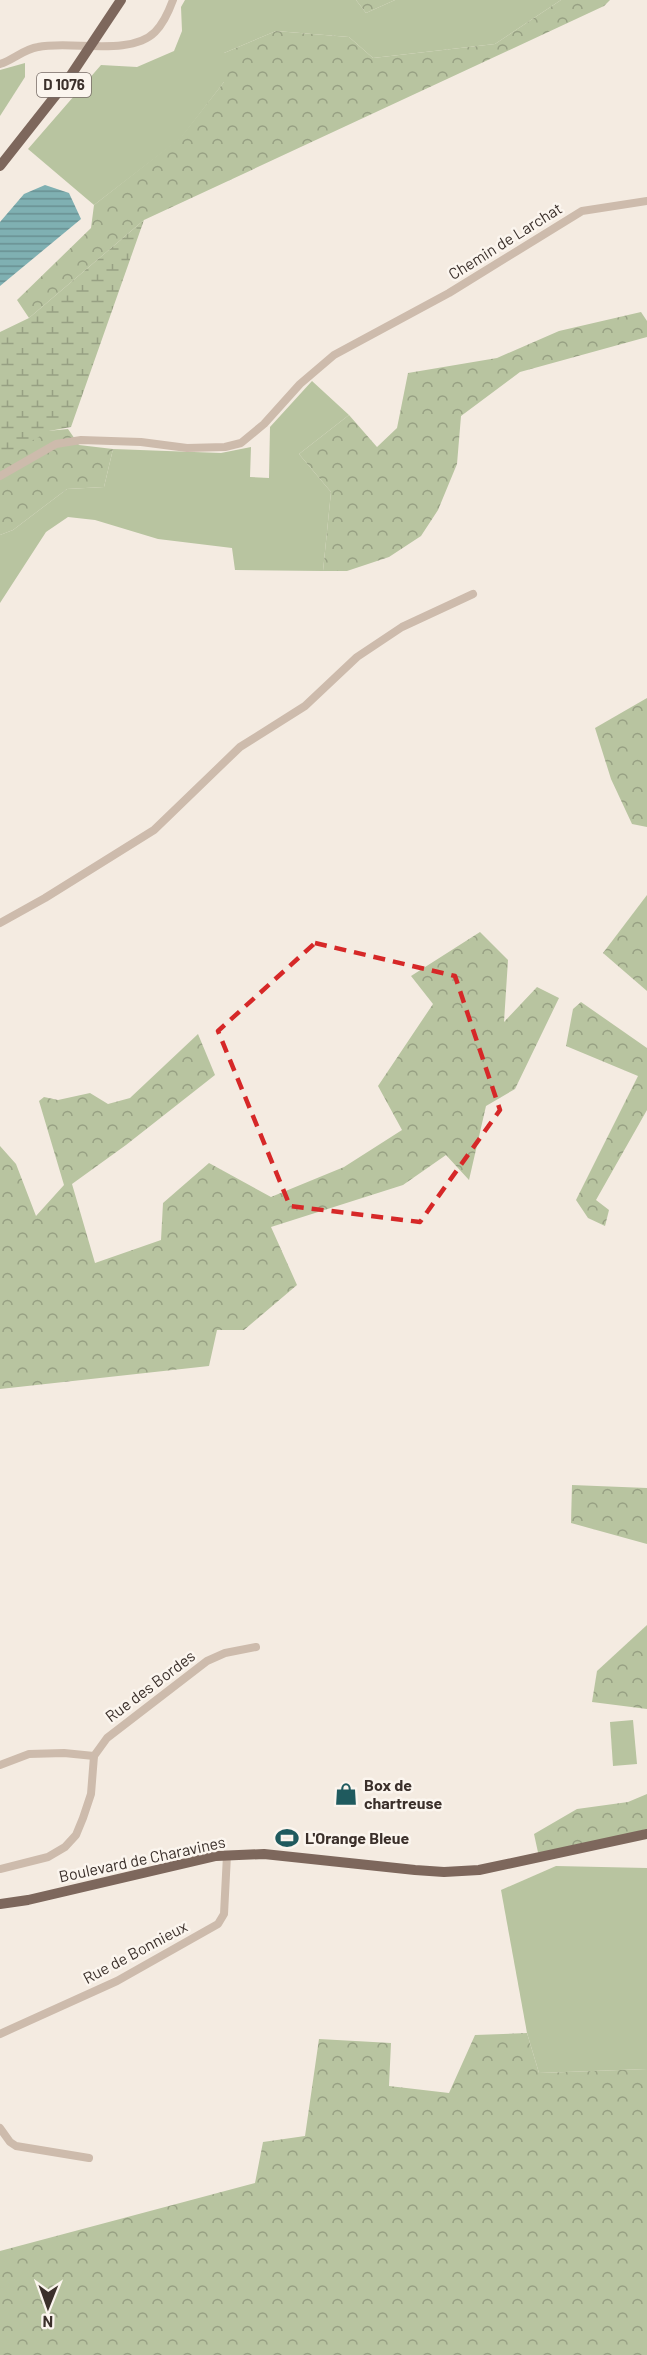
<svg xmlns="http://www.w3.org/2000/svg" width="647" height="2355" viewBox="0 0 647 2355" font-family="Barlow,sans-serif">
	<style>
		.green { fill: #b8c4a0 }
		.forest { fill: url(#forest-crowns) }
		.wetland { fill: url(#wetland-marsh) }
		.water { fill: url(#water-rules) }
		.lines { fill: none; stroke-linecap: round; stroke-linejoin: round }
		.minor { stroke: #cdbbac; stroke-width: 8 }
		.major { stroke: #7d675c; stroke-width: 10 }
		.marked { fill: none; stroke: #d62828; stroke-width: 4.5; stroke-dasharray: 12 8; stroke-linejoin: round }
		.labels { text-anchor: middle; stroke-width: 5; stroke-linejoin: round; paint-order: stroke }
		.shield { fill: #fbf5ee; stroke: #756b66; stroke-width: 1.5 }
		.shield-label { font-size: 15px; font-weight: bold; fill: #3b302b }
		.street-label { font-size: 16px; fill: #3b302b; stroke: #fbf5ee }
		.poi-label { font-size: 16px; font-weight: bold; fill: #3b302b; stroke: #fbf5ee; text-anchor: start }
	</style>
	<defs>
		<pattern id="forest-crowns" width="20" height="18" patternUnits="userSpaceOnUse" patternTransform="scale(1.5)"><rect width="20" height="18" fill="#b8c4a0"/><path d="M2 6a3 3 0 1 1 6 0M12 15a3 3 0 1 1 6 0" fill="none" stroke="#97a083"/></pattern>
		<pattern id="wetland-marsh" width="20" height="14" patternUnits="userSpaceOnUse" patternTransform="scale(1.5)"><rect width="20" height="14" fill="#b8c4a0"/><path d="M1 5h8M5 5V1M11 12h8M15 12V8" fill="none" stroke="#97a083"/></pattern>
		<pattern id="water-rules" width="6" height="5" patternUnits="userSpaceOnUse" patternTransform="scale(1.5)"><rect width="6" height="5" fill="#7fb0b2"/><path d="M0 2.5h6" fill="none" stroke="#699091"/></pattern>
	</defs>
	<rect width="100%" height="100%" fill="#f4ebe1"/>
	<g class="green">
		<polygon points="185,0 356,0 366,13 395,0 561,0 495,44 373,58 349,37 276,31 224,53 224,82 181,138 94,205 28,149 101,65 137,67 174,51 182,31 181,7"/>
		<polygon points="25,63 25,77 0,116 0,70"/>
		<polygon points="312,381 349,415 299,454 331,492 323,571 235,570 232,548 158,539 95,520 68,517 46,532 0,603 0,535 13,530 67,489 104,487 113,449 221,453 251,447 250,477 269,478 270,427"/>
		<polygon points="633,1720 637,1764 613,1766 610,1722"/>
		<polygon points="556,1866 647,1868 647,2069 539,2073 527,2033 501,1890"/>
	</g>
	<g class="forest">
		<polygon points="356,0 395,0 366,13"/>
		<polygon points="561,0 610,0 604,6 144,220 29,318 17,300 91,228 94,205 181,137 224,82 224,53 276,31 349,37 373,58 495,44"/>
		<polygon points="641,312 647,321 647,337 520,372 461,416 457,464 438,510 421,536 389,557 347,571 323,571 331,492 299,454 349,415 377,447 397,428 408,373 497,358 559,331"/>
		<polygon points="68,429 79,445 113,449 104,487 67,489 13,530 0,535 0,458 47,431"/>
		<polygon points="647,698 647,827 632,824 611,779 595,728"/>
		<polygon points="647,895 647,991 603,953"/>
		<polygon points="480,932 508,960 504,1022 537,987 559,998 515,1089 486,1106 469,1180 446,1155 403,1185 271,1227 297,1285 244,1330 217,1330 209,1366 0,1389 0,1146 16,1164 36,1216 64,1185 39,1101 44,1097 58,1100 90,1093 108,1104 130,1098 198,1034 215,1075 126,1145 72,1184 95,1263 161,1240 163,1203 209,1163 271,1197 344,1167 402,1130 378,1086 433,1004 411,976"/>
		<polygon points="581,1002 647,1048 647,1110 596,1200 609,1210 605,1226 588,1218 576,1200 638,1076 566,1046 573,1009"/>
		<polygon points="572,1485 647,1488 647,1544 571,1523"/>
		<polygon points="647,1625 647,1709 592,1702 597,1671"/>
		<polygon points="647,1794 647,1829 539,1857 534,1834 577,1809 628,1802"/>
		<polygon points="527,2033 539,2073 647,2069 647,2355 0,2355 0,2251 255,2183 263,2142 305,2136 319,2039 391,2043 389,2086 449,2093 475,2035"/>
	</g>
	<polygon class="wetland" points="144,220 71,427 49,431 0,459 0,332 29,318"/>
	<polygon class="water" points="45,185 69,193 81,219 0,286 0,222 24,194"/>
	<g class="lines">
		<g class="minor">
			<path d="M0,64C13,60 24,49 38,47C70,40 130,57 155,32C164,23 169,11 173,0"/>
			<polyline points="0,476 56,444 81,440 141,442 187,448 225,447 241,443 264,424 300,384 334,355 449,293 582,211 647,201"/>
			<polyline points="0,923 45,898 154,830 240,747 305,706 357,657 402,627 473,594"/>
			<polyline points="0,1765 29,1754 64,1753 94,1756"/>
			<polyline points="0,1869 48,1857 65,1847 76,1835 83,1818 91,1794 94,1756 107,1738 207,1661 225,1653 256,1647"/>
			<polyline points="0,2034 117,1981 218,1924 224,1914 227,1855"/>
			<polyline points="0,2128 10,2142 16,2146 89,2158"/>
		</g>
		<g class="major">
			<polyline points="0,166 67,81 121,0"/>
			<polyline points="0,1904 28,1900 216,1856 264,1854 415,1870 444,1872 479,1870 647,1834"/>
		</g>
	</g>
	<path class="marked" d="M315,943L455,976L500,1110L420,1222L290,1206L218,1031Z"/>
	<defs>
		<g id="shop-bare" transform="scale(1.8)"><path d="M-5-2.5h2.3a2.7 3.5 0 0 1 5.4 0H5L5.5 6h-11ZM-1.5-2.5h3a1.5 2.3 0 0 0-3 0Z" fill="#1f5a5e" stroke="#fbf5ee" stroke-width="2.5" paint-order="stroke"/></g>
		<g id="stadium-bare" transform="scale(1.8)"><path d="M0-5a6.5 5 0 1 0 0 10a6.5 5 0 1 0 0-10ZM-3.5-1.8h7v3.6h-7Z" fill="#1f5a5e" stroke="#fbf5ee" stroke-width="2.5" paint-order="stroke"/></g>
	</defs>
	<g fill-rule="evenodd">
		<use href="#shop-bare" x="346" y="1794"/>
		<use href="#stadium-bare" x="287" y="1838"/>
	</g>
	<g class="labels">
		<rect class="shield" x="37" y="73" width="54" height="24" rx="4.5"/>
		<g class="shield-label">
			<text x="64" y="90">D 1076</text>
		</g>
		<g class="street-label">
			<text transform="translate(505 241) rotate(-32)" y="6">Chemin de Larchat</text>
			<text transform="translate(150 1686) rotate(-37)" y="6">Rue des Bordes</text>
			<text transform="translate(142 1859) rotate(-12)" y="6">Boulevard de Charavines</text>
			<text transform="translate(135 1952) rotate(-28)" y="6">Rue de Bonnieux</text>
		</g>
		<g class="poi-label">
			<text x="364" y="1791">Box de<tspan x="364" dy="18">chartreuse</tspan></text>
			<text x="305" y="1844">L'Orange Bleue</text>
		</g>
	</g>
	<g transform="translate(48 2307) rotate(181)" stroke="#fbf5ee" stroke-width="4.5" paint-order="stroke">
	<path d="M0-4.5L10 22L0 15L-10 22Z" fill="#3b302b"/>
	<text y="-9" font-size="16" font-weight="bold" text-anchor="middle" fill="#3b302b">N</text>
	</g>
</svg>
